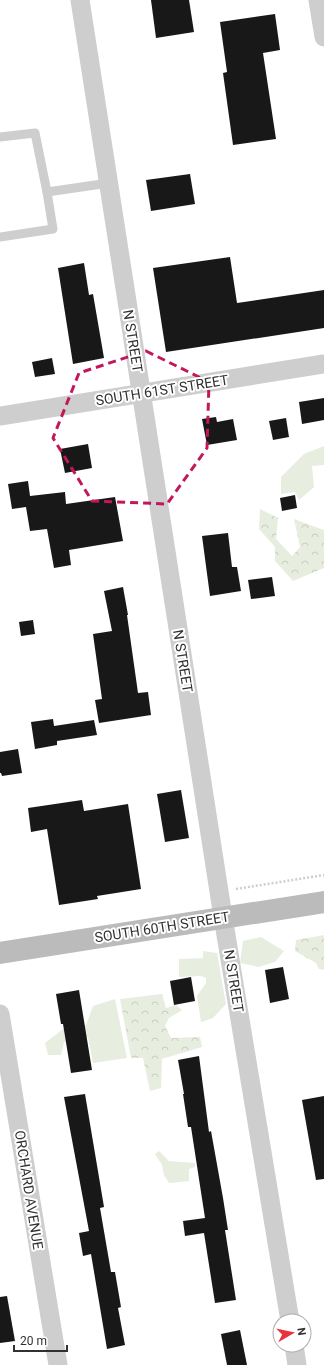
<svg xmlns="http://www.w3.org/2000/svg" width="324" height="1365" viewBox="0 0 324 1365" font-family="Roboto,sans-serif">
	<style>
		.grass { fill: #e7eedf }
		.forest { fill: url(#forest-crowns) }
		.building { fill: #181818 }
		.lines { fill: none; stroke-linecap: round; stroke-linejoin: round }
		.path { stroke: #cecece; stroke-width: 2.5; stroke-dasharray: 2 2; stroke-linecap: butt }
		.lane { stroke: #cecece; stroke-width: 9 }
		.street { stroke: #cecece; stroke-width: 19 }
		.secondary { stroke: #bbb; stroke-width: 22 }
		.marked { fill: none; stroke: #c2185b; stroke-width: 3; stroke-dasharray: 8 5; stroke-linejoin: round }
		.labels { text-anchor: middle; stroke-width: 4; stroke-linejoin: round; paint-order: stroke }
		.street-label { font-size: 14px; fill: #313131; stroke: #fff }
	</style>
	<defs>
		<pattern id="forest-crowns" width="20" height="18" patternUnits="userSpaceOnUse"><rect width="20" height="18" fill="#e7eedf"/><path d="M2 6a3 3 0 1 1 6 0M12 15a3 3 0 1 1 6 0" fill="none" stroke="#c7cdc0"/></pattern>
	</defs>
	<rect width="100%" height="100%" fill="#fff"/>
	<g class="grass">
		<polygon points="324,446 324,465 312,466 314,487 299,500 295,492 281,494 281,477 304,454"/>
		<polygon points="261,937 284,951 275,962 259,967 240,963 243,941"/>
		<polygon points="203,951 217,953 226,1004 213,1018 201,1022 197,996 206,983 206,978 201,976 179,977 179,959 203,958"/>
		<polygon points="115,999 127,1058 93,1063 88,1037 64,1042 61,1055 48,1055 45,1043 63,1029 86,1025 93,1006"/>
		<polygon points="159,1151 169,1161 195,1163 195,1167 189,1169 189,1181 169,1183 164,1175 162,1165 155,1154"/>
	</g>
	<g class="forest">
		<polygon points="260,509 278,518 276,539 292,556 300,547 294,519 324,530 324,568 293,581 275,561 275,547 259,529"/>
		<polygon points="324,935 324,970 319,969 316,963 295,951 296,940"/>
		<polygon points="162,994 166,1008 176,1005 182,1010 169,1018 165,1026 171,1038 200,1037 202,1047 162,1059 161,1088 150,1091 143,1058 131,1058 120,999"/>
	</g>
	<g class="building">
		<polygon points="151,0 189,0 194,32 156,38"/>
		<polygon points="275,14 280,50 263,53 276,139 233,145 223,73 227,72 220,22"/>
		<polygon points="190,174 195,204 151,211 146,180"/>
		<polygon points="230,257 237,303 324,290 324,328 166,352 153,268"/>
		<polygon points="84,263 89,295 93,294 104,358 73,364 58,268"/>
		<polygon points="52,358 55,374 35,377 32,362"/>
		<polygon points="324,398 324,420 302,424 299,402"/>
		<polygon points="216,417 217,422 233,419 237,440 207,445 202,419"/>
		<polygon points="286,418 289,437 273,440 269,421"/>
		<polygon points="88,444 92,468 65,473 60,449"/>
		<polygon points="28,481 30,496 65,492 66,504 115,497 123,541 69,550 71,565 54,568 47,529 30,531 26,507 12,509 8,484"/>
		<polygon points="295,495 297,508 282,511 280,498"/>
		<polygon points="228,533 232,567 237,567 241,591 210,596 202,536"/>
		<polygon points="272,577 275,596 251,599 248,580"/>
		<polygon points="123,587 128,615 127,615 138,693 148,692 151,715 99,723 95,700 102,699 93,634 112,631 104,591"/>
		<polygon points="33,620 35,634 21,636 19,622"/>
		<polygon points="53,719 54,726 94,720 97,735 57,741 57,745 35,749 31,722"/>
		<polygon points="18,749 22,773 2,776 1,773 0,773 0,752"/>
		<polygon points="181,790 189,838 165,842 157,794"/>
		<polygon points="82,800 84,811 128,804 141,889 97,896 98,899 59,905 47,829 31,832 28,808"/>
		<polygon points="283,967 289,999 270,1003 265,970"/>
		<polygon points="191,977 195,1001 174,1005 170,981"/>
		<polygon points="79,990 92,1070 71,1073 63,1024 61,1024 56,994"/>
		<polygon points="199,1056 209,1132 211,1131 223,1198 228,1230 225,1230 236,1300 215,1303 204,1233 185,1236 183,1221 205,1218 191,1127 188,1127 183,1094 184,1094 178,1060"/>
		<polygon points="85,1094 104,1207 100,1208 111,1272 115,1272 121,1307 118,1308 125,1345 107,1349 91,1254 83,1256 79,1233 89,1231 64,1097"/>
		<polygon points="324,1096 324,1179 316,1180 302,1100"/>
		<polygon points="7,1296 15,1341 0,1343 0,1297"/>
		<polygon points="240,1330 247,1365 227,1365 221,1334"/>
	</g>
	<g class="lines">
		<polyline class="path" points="236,889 324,875"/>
		<g class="lane">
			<polyline points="0,137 35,133 47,192 53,229 0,237"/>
			<polyline points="47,192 109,183"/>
		</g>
		<g class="street">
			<polyline points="80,0 223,917 290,1321"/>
			<polyline points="318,0 324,37"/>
			<polyline points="0,416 324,364"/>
			<polyline points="0,1014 58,1365"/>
			<polyline points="294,1345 297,1365"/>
		</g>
		<polyline class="secondary" points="0,953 324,902"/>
	</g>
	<path class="marked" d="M146,351L209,382L207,448L167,504L92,501L53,438L79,373Z"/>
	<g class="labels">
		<g class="street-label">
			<text transform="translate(133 341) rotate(81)" y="5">N STREET</text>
			<text transform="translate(162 390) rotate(-9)" y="5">SOUTH 61ST STREET</text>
			<text transform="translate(183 661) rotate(81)" y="5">N STREET</text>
			<text transform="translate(162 927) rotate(-9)" y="5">SOUTH 60TH STREET</text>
			<text transform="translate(234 981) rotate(81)" y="5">N STREET</text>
			<text transform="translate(29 1190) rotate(81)" y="5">ORCHARD AVENUE</text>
		</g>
	</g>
	<g transform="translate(292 1333) rotate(81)"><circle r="19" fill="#ffffff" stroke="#adadad"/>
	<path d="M0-3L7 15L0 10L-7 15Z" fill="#e8323e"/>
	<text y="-6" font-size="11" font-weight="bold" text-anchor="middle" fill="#313131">N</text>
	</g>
	<path d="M14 1345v6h53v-6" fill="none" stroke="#313131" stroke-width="2"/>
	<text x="20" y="1345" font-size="12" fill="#313131" stroke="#ffffff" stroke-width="3" paint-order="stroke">20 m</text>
</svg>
